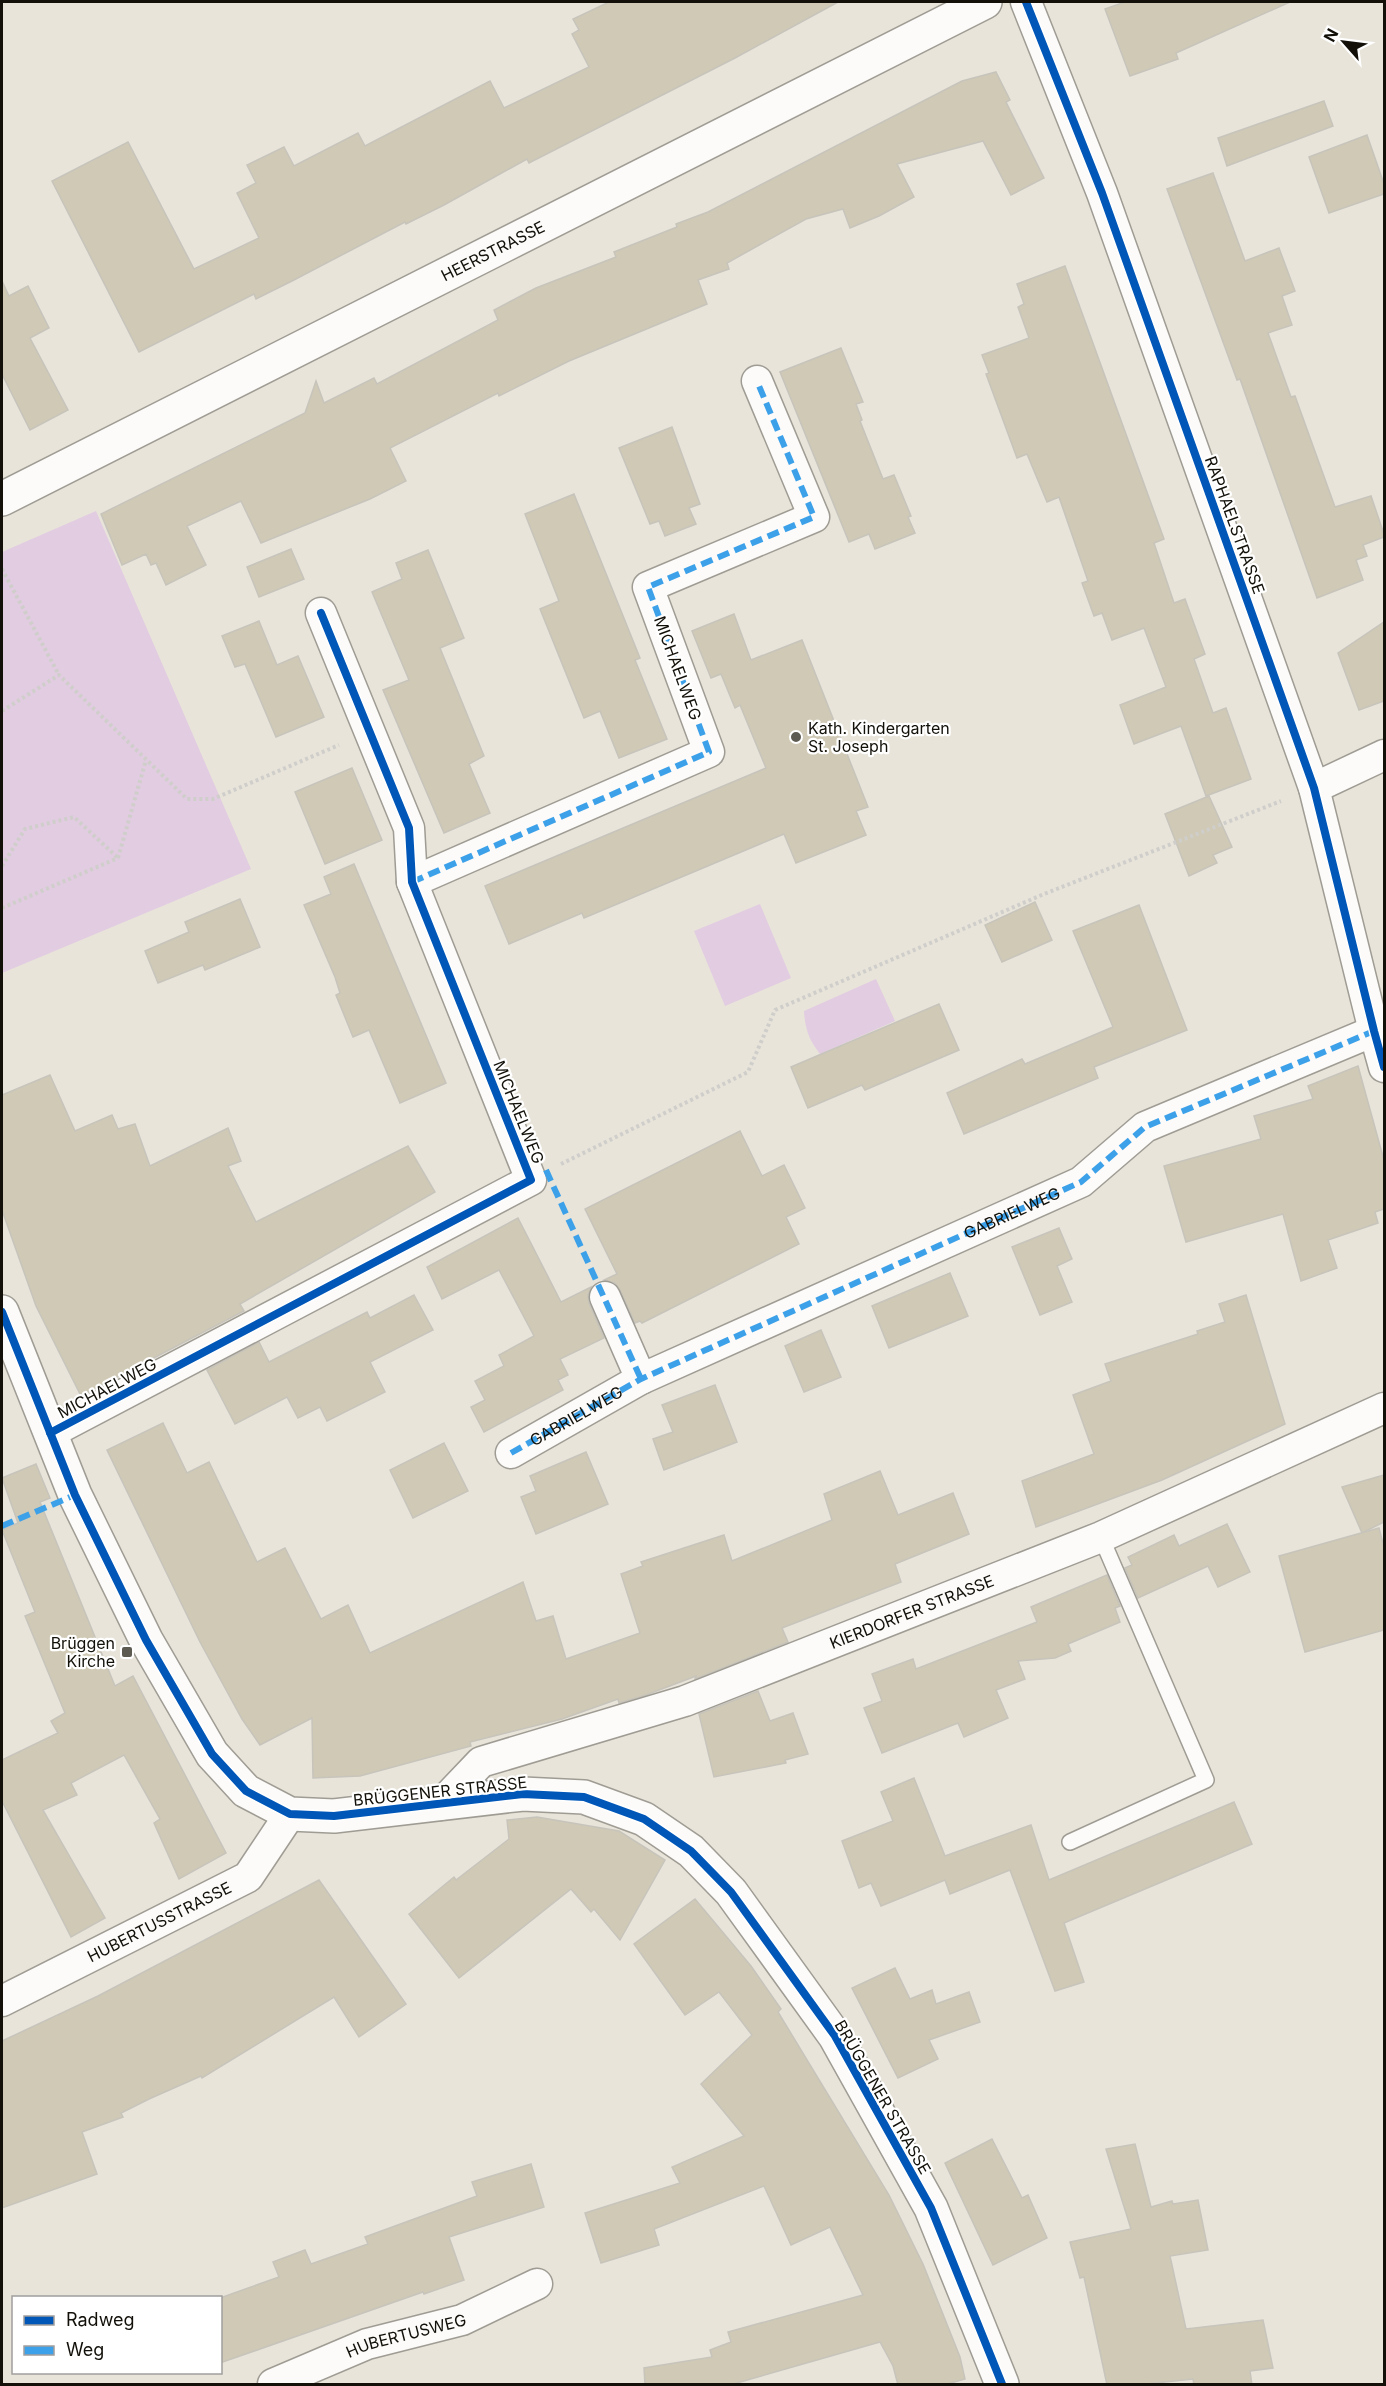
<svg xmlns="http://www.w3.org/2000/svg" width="1386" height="2386" viewBox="0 0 1386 2386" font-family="Inter,sans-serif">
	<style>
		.green { fill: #e2cce1 }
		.building { fill: #cfc9b5; stroke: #c7c4bc; stroke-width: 1.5 }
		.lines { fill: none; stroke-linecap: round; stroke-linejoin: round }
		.service-casing { stroke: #9f9c94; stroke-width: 18 }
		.minor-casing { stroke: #9f9c94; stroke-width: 33 }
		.tertiary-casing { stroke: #9f9c94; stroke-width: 36 }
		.secondary-casing { stroke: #9f9c94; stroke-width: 36 }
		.path { stroke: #cfcecb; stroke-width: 4; stroke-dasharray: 3 3; stroke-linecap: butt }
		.service { stroke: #fcfbf9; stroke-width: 15 }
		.minor { stroke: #fcfbf9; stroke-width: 30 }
		.tertiary { stroke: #fcfbf9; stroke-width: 33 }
		.secondary { stroke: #fcfbf9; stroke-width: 33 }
		.quiet { stroke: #3da1e9; stroke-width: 6; stroke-dasharray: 12 6; stroke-linecap: butt }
		.cycleway-casing { stroke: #fff; stroke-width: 11 }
		.cycleway { stroke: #0057b8; stroke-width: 8 }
		.poi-dot { fill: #5d5a52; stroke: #fff; stroke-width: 2 }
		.labels { text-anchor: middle; stroke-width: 4.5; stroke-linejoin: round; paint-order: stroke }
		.street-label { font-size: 16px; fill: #121009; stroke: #fff }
		.poi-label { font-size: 16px; fill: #121009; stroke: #fff; text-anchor: start }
	</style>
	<rect width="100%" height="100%" fill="#e8e4da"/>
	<g class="green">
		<polygon points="96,511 251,869 2,973 2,552"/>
		<polygon points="760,904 791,978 725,1006 694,931"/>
		<path d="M876,979L895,1021L820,1054C809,1040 805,1029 804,1011Z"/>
	</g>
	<g class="building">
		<polygon points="609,2 838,2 735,58 529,163 527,159 444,205 406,224 405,222 292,281 256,299 254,294 139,352 52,181 128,142 194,269 259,238 237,193 256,183 247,165 284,147 294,166 358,133 365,146 490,81 504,108 589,67 572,34 579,30 573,19"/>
		<polygon points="1125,2 1290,2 1176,53 1178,59 1130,76 1105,9"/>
		<polygon points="996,72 1010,100 1006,102 1044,178 1011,195 983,141 897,164 914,197 879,216 850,228 843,209 806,219 727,263 729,269 698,280 707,304 569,361 499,396 498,393 390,448 406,481 370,499 261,543 241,501 187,526 206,565 166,585 156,563 151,565 146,554 122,565 101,514 305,413 316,381 324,403 374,378 377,384 498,320 494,310 536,288 616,257 614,252 677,227 676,224 708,212 962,81"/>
		<polygon points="1324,101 1333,126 1227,166 1218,138"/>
		<polygon points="1367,135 1384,184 1384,194 1329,213 1309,157"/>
		<polygon points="1213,173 1245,261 1279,248 1295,291 1282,296 1292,325 1268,333 1291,397 1295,396 1335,507 1371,496 1384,534 1384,537 1363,545 1367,556 1356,560 1363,580 1317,598 1240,379 1237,380 1167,189"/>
		<polygon points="1065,266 1164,539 1154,543 1174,603 1185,599 1205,654 1194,659 1213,713 1226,708 1251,779 1206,796 1181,726 1134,744 1120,705 1166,687 1144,628 1112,640 1102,613 1094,616 1082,583 1088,581 1059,497 1047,502 1027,454 1017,458 986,374 989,373 982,355 1029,338 1018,307 1024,304 1017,284"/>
		<polygon points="2,281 9,296 28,286 49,328 30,338 68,410 30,430 2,374"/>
		<polygon points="841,348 863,402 856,404 862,420 860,421 883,479 894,475 911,516 908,517 915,533 875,549 869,534 849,542 780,372"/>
		<polygon points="672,427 700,504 689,508 696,524 665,536 659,521 650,524 619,448"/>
		<polygon points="574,494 640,658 635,660 667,739 619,758 600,711 584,718 540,609 559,601 525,514"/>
		<polygon points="291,549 304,579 259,597 247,567"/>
		<polygon points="428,550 464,638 440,648 484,756 469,764 490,813 444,833 383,690 409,680 372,592 402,579 396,563"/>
		<polygon points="734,614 751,660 802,640 868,807 856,811 866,835 796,863 784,834 584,918 582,913 509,944 485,886 766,768 740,705 735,708 721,674 711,678 692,631"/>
		<polygon points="259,621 277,665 298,656 324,717 276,737 245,664 235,667 222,636"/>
		<polygon points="1384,622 1384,701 1359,710 1338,653"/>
		<polygon points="352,768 382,840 325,864 295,792"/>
		<polygon points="1209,796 1232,847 1213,855 1217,863 1189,876 1165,814"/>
		<polygon points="354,864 446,1083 400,1103 369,1030 353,1037 336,995 340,993 335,977 304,905 331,894 324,877"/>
		<polygon points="240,899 260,947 205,970 203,965 158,983 145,951 189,932 185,922"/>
		<polygon points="1035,902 1052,940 1002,962 985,925"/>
		<polygon points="1139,905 1187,1030 1094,1067 1098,1078 964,1134 947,1093 1022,1059 1025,1064 1113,1027 1073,931"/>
		<polygon points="939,1004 959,1050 865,1090 862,1085 808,1108 791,1067"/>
		<polygon points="1358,1066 1384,1160 1384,1209 1375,1212 1378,1223 1328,1240 1337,1268 1301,1281 1283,1214 1186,1242 1164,1166 1261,1139 1254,1116 1313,1099 1308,1086"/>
		<polygon points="50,1075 75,1131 112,1115 118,1129 135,1124 150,1166 228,1128 241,1161 228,1166 256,1222 408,1146 435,1192 240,1304 244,1311 81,1396 36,1306 2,1210 2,1095"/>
		<polygon points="740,1131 762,1176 784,1165 805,1208 786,1217 799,1244 642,1323 640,1321 635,1323 620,1290 615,1283 604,1280 617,1274 585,1209"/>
		<polygon points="518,1218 561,1302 591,1287 588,1295 589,1303 604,1338 560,1359 568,1375 558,1380 563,1390 484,1432 471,1407 485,1400 475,1381 504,1366 499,1355 534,1336 499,1270 442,1299 427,1267"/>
		<polygon points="1059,1228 1072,1259 1057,1266 1072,1302 1040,1315 1012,1247"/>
		<polygon points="950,1273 968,1316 889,1348 872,1306"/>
		<polygon points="414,1295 433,1330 370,1362 385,1392 327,1421 320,1407 298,1418 287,1397 235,1424 207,1370 259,1342 269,1362 367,1312 370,1318"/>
		<polygon points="1246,1295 1285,1424 1162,1480 1036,1527 1022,1481 1094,1454 1073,1395 1111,1381 1105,1364 1198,1334 1197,1331 1225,1322 1219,1304"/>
		<polygon points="821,1330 841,1377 804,1392 785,1346"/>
		<polygon points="715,1385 737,1442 664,1470 653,1439 673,1432 662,1405"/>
		<polygon points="163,1423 187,1473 209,1462 257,1562 285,1548 321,1619 348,1605 370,1653 523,1582 536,1621 553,1616 566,1659 640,1633 621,1574 643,1566 641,1562 724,1535 732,1561 832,1520 824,1494 880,1471 898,1515 953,1493 969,1534 895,1564 901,1582 782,1628 788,1642 695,1679 696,1676 646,1695 619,1703 618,1699 562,1719 470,1742 471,1746 360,1776 313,1778 312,1718 260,1745 242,1719 200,1642 107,1450"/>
		<polygon points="444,1443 468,1491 413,1518 390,1470"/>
		<polygon points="586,1452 608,1504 536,1534 521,1497 536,1491 530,1476"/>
		<polygon points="36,1464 50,1498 40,1502 115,1686 133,1676 226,1853 179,1879 154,1823 160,1819 124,1755 71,1783 77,1795 43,1810 105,1918 71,1937 2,1801 2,1760 58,1733 51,1721 65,1713 25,1616 35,1612 2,1530 18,1523 2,1478"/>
		<polygon points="1384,1475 1384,1522 1362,1533 1342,1487"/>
		<polygon points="1227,1524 1250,1572 1218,1587 1208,1566 1138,1598 1125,1568 1132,1565 1128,1557 1174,1535 1179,1546"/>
		<polygon points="1379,1528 1384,1547 1384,1630 1305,1652 1279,1556"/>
		<polygon points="1107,1575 1120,1606 1115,1608 1120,1622 1068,1644 1071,1651 1055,1658 1018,1661 1025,1679 996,1690 1008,1718 964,1737 958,1723 882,1753 864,1708 882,1701 872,1674 913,1659 916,1669 1037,1622 1031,1607"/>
		<polygon points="758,1691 770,1721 793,1713 808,1754 785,1760 786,1763 714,1777 699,1714"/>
		<polygon points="914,1778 945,1856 1031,1825 1049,1880 1234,1802 1252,1844 1064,1923 1084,1982 1055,1991 1010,1870 950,1894 945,1880 881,1906 871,1883 859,1888 842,1841 893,1821 881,1792"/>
		<polygon points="537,1817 619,1831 665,1860 620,1940 594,1909 591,1912 571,1889 459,1978 409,1914 454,1877 456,1880 509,1839 507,1820"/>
		<polygon points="319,1880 406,2004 359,2037 334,1997 202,2078 201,2076 149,2099 121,2113 123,2117 82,2132 97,2174 2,2208 2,2041 98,1996"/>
		<polygon points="695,1899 751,1966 781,2009 778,2012 889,2195 923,2264 960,2357 965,2379 944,2385 898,2385 893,2366 880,2342 730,2385 645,2385 644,2368 712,2357 710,2350 731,2342 728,2332 863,2295 830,2227 791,2245 764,2186 654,2229 659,2245 601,2263 585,2213 680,2183 672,2167 744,2136 701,2084 752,2035 719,1992 685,2015 634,1944"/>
		<polygon points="895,1968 910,1999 932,1990 936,2004 969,1992 980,2022 929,2040 938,2059 898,2078 852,1988"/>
		<polygon points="992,2139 1022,2198 1028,2195 1047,2238 993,2265 945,2163"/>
		<polygon points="1135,2144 1151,2207 1172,2201 1173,2204 1198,2200 1208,2250 1170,2256 1186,2329 1263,2320 1273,2368 1250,2371 1252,2385 1194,2385 1193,2379 1137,2385 1107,2385 1084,2277 1080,2278 1070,2242 1131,2229 1106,2149"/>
		<polygon points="531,2164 544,2207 449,2237 464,2280 424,2294 423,2292 220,2363 220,2298 279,2277 273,2262 305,2250 311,2264 368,2244 365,2237 477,2196 472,2182"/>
	</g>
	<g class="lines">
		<g class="service-casing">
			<polyline id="service" points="1070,1842 1206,1780 1101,1537"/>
		</g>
		<g class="minor-casing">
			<g id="minor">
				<polyline points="1026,2 1102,193 1314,788 1374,1031 1384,1067"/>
				<polyline points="1314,788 1384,755"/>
				<polyline points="412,882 709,752 648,587 814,517 757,381"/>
				<polyline points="605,1297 641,1379"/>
				<polyline points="50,1433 531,1180 412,882 409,828 321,613"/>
				<path id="s1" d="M511,1453L641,1379L1081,1182L1145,1127L1374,1031"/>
				<path id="s2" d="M440,1805L481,1762L685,1701L1101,1537L1384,1408"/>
				<path id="s3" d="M2,2001L248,1877L290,1814"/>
				<path id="s4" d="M273,2384L367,2344L462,2320L537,2284"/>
			</g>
		</g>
		<g class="tertiary-casing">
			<polyline id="tertiary" points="2,1312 75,1495 146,1640 212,1754 246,1791 290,1814 334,1816 523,1794 584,1797 644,1819 691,1851 731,1892 835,2036 931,2208 1002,2384"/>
		</g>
		<g class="secondary-casing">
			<g id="secondary">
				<path id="s5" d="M2,499L985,2"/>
			</g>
		</g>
		<g class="path">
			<polyline points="2,569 59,675"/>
			<polyline points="2,711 59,675 187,799 213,799 339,745"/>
			<polyline points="118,858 146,760"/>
			<polyline points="2,866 25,829 74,817 118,858"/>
			<polyline points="2,908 118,858"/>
			<polyline points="561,1164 748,1072 775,1010 1044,894 1281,801"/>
		</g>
		<use href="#service" class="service"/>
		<use href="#minor" class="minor"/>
		<use href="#tertiary" class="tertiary"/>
		<use href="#secondary" class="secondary"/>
		<g class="quiet">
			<polyline points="412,882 709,752 648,587 814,517 757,381"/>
			<polyline points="546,1170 641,1379"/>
			<polyline points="511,1453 641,1379 1081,1182 1145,1127 1374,1031"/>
			<polyline points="2,1526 75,1495"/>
		</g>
		<g class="cycleway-casing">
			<g id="cycleway">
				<polyline points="1026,2 1102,193 1314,788 1374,1031 1384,1067"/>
				<polyline points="2,1312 75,1495 146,1640 212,1754 246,1791 290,1814 334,1816 523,1794 584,1797 644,1819 691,1851 731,1892 835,2036 931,2208 1002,2384"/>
				<polyline points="50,1433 531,1180 412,882 409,828 321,613"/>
			</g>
		</g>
		<use href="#cycleway" class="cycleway"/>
	</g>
	<g class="poi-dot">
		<circle cx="796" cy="737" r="6"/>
		<rect x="121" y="1646" width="12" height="12" rx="3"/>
	</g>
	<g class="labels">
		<g class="street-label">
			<text dy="6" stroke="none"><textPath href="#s5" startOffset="550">HEERSTRASSE</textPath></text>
			<text transform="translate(1235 525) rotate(70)" y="6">RAPHAELSTRASSE</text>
			<text transform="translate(678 668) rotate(70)" y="6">MICHAELWEG</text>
			<text transform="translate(519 1112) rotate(68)" y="6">MICHAELWEG</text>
			<text dy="6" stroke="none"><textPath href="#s1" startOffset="556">GABRIELWEG</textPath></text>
			<text transform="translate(107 1388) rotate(-28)" y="6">MICHAELWEG</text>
			<text dy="6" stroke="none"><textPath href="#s1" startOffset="75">GABRIELWEG</textPath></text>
			<text dy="6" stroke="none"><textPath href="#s2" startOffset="516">KIERDORFER STRASSE</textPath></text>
			<text transform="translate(440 1791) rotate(-6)" y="6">BRÜGGENER STRASSE</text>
			<text dy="6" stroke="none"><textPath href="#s3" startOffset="176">HUBERTUSSTRASSE</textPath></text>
			<text transform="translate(883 2097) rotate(60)" y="6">BRÜGGENER STRASSE</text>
			<text dy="6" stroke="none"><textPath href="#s4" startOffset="142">HUBERTUSWEG</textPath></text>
		</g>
		<g class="poi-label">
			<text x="808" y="734">Kath. Kindergarten<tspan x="808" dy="18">St. Joseph</tspan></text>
			<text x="115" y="1649" text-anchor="end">Brüggen<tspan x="115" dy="18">Kirche</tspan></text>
		</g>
	</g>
	<rect width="1386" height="2386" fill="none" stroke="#121009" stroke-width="6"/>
	<rect x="12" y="2296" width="210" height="78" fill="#ffffff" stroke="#a09f9d" stroke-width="1.5"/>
	<rect x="24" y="2316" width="30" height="9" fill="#0057b8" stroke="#a09f9d" stroke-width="1.5"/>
	<text x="66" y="2326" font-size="18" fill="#121009">Radweg</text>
	<rect x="24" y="2346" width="30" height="9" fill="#3da1e9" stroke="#a09f9d" stroke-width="1.5"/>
	<text x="66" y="2356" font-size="18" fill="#121009">Weg</text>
	<g transform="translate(1344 42) rotate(298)" stroke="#ffffff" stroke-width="4.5" paint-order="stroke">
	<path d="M0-4.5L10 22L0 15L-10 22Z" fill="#121009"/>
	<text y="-9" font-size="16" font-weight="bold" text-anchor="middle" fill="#121009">N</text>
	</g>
</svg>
